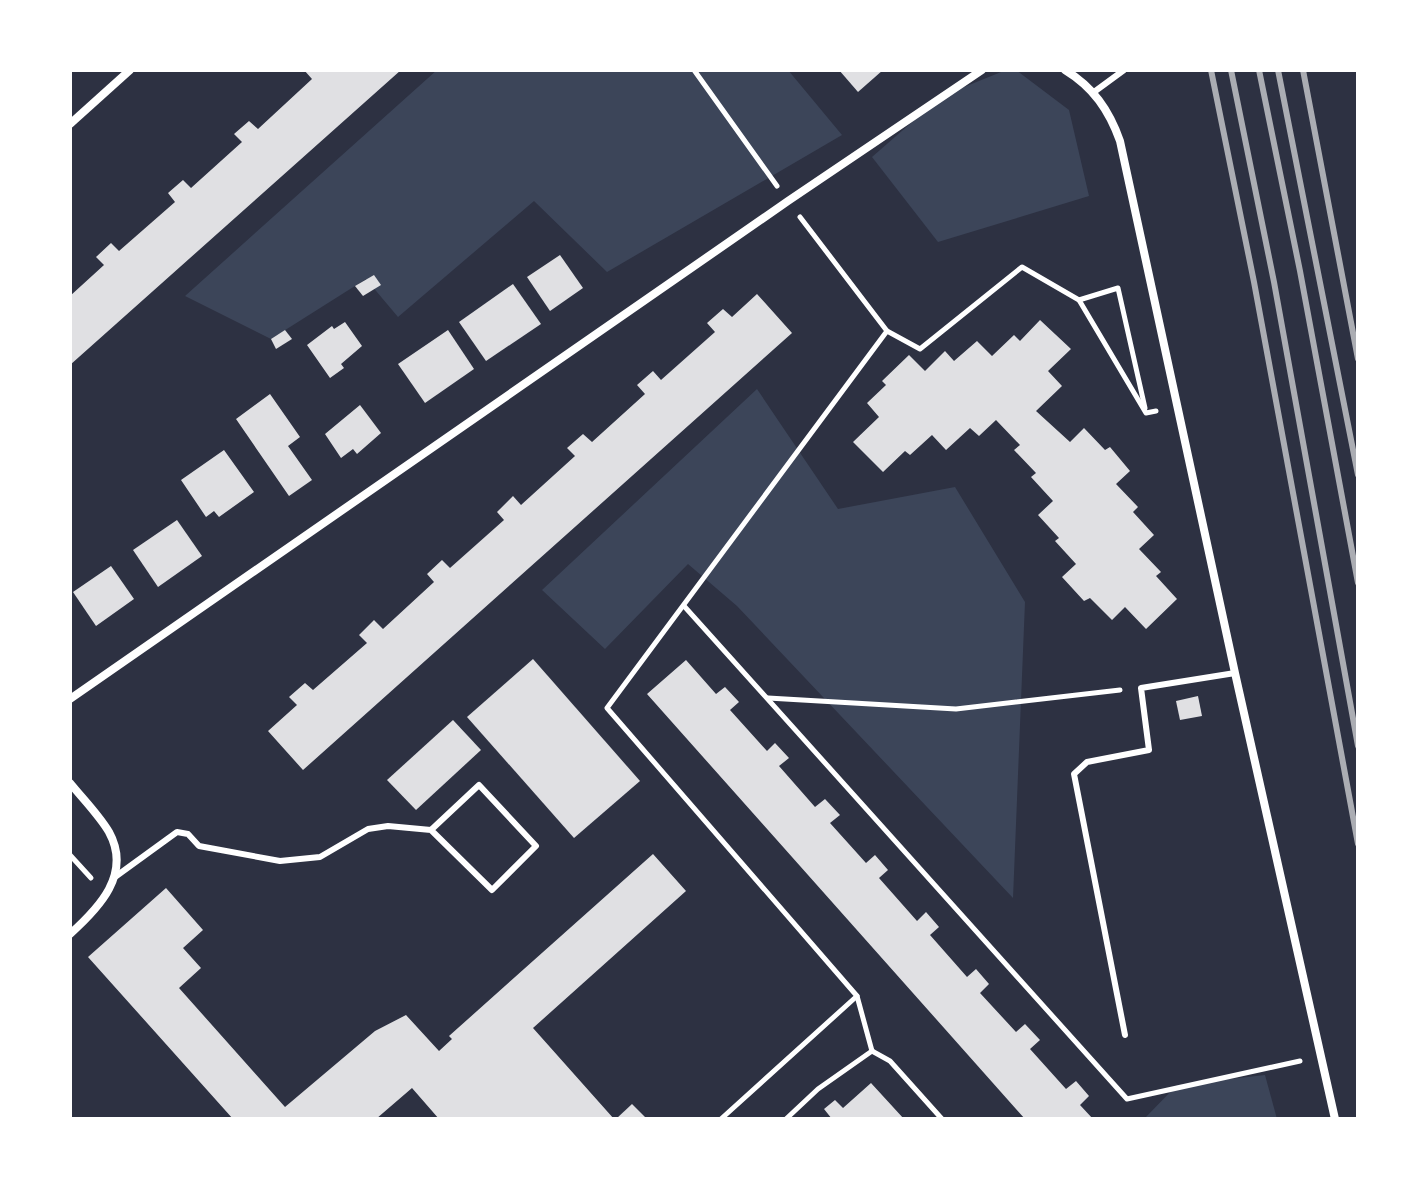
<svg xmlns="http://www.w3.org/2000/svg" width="1428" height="1189" viewBox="0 0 1428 1189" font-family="Arial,sans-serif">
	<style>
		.green { fill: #3c4559 }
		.building { fill: #e0e0e3 }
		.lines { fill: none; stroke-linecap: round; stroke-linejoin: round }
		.path { stroke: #fff; stroke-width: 5 }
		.service { stroke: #fff; stroke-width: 6 }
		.minor { stroke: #fff; stroke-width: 8 }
		.rail { stroke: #abadb3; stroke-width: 6 }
	</style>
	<rect width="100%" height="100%" fill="#2d3142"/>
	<g class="green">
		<polygon points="437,70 788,70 842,135 607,272 534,201 398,317 366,279 271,339 185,296"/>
		<polygon points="1006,70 1016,70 1069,110 1089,196 938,242 872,157 942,96"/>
		<polygon points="757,389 838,509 955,487 1025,602 1013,898 737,606 688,564 605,649 542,590"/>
		<polygon points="1265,1075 1277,1119 1144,1119 1177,1085"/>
	</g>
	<g class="building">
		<polygon points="304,70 401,70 70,365 70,296 104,265 96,257 111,243 119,251 175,202 168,193 183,180 191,188 242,142 234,134 249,121 258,129 312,79"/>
		<polygon points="839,70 883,70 858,92"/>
		<polygon points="560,255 583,288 550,311 527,277"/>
		<polygon points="374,275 381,285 363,296 355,286"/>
		<polygon points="513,284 541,324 486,361 459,322"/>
		<polygon points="757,294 792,333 303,770 268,731 297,705 289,697 305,683 313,690 367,643 359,635 374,620 383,629 434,582 427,574 442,560 450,568 504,520 497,512 513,496 521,505 575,456 567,448 583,434 592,442 645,394 637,385 653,371 661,380 715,332 707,323 723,309 732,317"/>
		<polygon points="1040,320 1071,349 1048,371 1062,386 1036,411 1070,442 1084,428 1105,450 1110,447 1130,471 1116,484 1138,507 1133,512 1154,535 1139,549 1161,572 1156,576 1177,599 1146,629 1125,607 1112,620 1090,598 1084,601 1062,577 1076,564 1055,541 1059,538 1038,515 1053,501 1031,477 1036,473 1014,450 1020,445 996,420 979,436 970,428 946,450 932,435 910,455 905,451 883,472 853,442 879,417 867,403 886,385 882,381 909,355 925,371 945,351 954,361 977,341 992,356 1014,335 1020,341"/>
		<polygon points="345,322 362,346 341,364 344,368 330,378 307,345 332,326 334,329"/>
		<polygon points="285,330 292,339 276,349 271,339"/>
		<polygon points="448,330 474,369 425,403 398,364"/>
		<polygon points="270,394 300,437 288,446 312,480 289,496 236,419"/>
		<polygon points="360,405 381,433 357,454 353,449 341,458 325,434"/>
		<polygon points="224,450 254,492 219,517 214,511 206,517 181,480"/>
		<polygon points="177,520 202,556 158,587 133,550"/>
		<polygon points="111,566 134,599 96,626 73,592"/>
		<polygon points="533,659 640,781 574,838 467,717"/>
		<polygon points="686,660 716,694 725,687 739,702 730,710 767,751 775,743 789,758 779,766 815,807 825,799 840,815 830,823 866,863 875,855 888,870 879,878 917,921 926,912 939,927 930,935 967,977 976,969 989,984 980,993 1016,1032 1025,1024 1040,1040 1030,1049 1066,1089 1076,1081 1089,1096 1080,1105 1093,1119 1025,1119 647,694"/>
		<polygon points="1198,696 1202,716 1180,720 1176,701"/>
		<polygon points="453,720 481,750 416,810 387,780"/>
		<polygon points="653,854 686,891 533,1028 614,1119 439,1119 412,1088 376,1119 233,1119 88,957 166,888 203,930 183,948 201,968 179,988 285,1107 375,1031 406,1015 439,1051 452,1039 449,1036"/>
		<polygon points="871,1083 904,1119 832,1119 824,1109 835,1100 843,1108"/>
		<polygon points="632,1104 647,1119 616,1119"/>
	</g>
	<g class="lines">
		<g class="path">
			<polyline points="694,70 777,186"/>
			<polyline points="1079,300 1118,288 1145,408"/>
			<polyline points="887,331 920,349 1022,267 1079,300 1146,413 1156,411"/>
			<polyline points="684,606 1127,1099 1300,1061"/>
			<polyline points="768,698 956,709 1120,690"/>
			<polyline points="70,855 91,878"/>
			<polyline points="857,996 872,1051"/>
			<polyline points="872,1051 890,1061 942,1119"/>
			<polyline points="721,1119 857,996 607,708 887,331 800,217"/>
			<polyline points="786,1119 818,1089 872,1051"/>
		</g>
		<g class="service">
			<polyline points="1094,92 1124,70"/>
			<polyline points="115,877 177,832 188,834 199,846 280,861 320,857 368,829 388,826 431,830 492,890 536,846 479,785 431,830"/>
			<polyline points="1125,1035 1074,774 1087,762 1149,750 1141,688 1235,673"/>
		</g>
		<g class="minor">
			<path d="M1065,70C1093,87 1109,110 1120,141L1235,673L1335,1119"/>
			<polyline points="70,124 130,70"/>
			<polyline points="70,699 788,201 982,70"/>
			<path d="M70,783C83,799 99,815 109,832C132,874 99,908 70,934"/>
		</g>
		<g class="rail">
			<polyline points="1211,70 1254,282 1358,844"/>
			<polyline points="1231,70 1274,282 1358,746"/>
			<polyline points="1259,70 1300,271 1358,583"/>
			<polyline points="1278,70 1358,475"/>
			<polyline points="1303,70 1358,359"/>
		</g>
	</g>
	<rect width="1428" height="1189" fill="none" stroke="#ffffff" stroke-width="144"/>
</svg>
